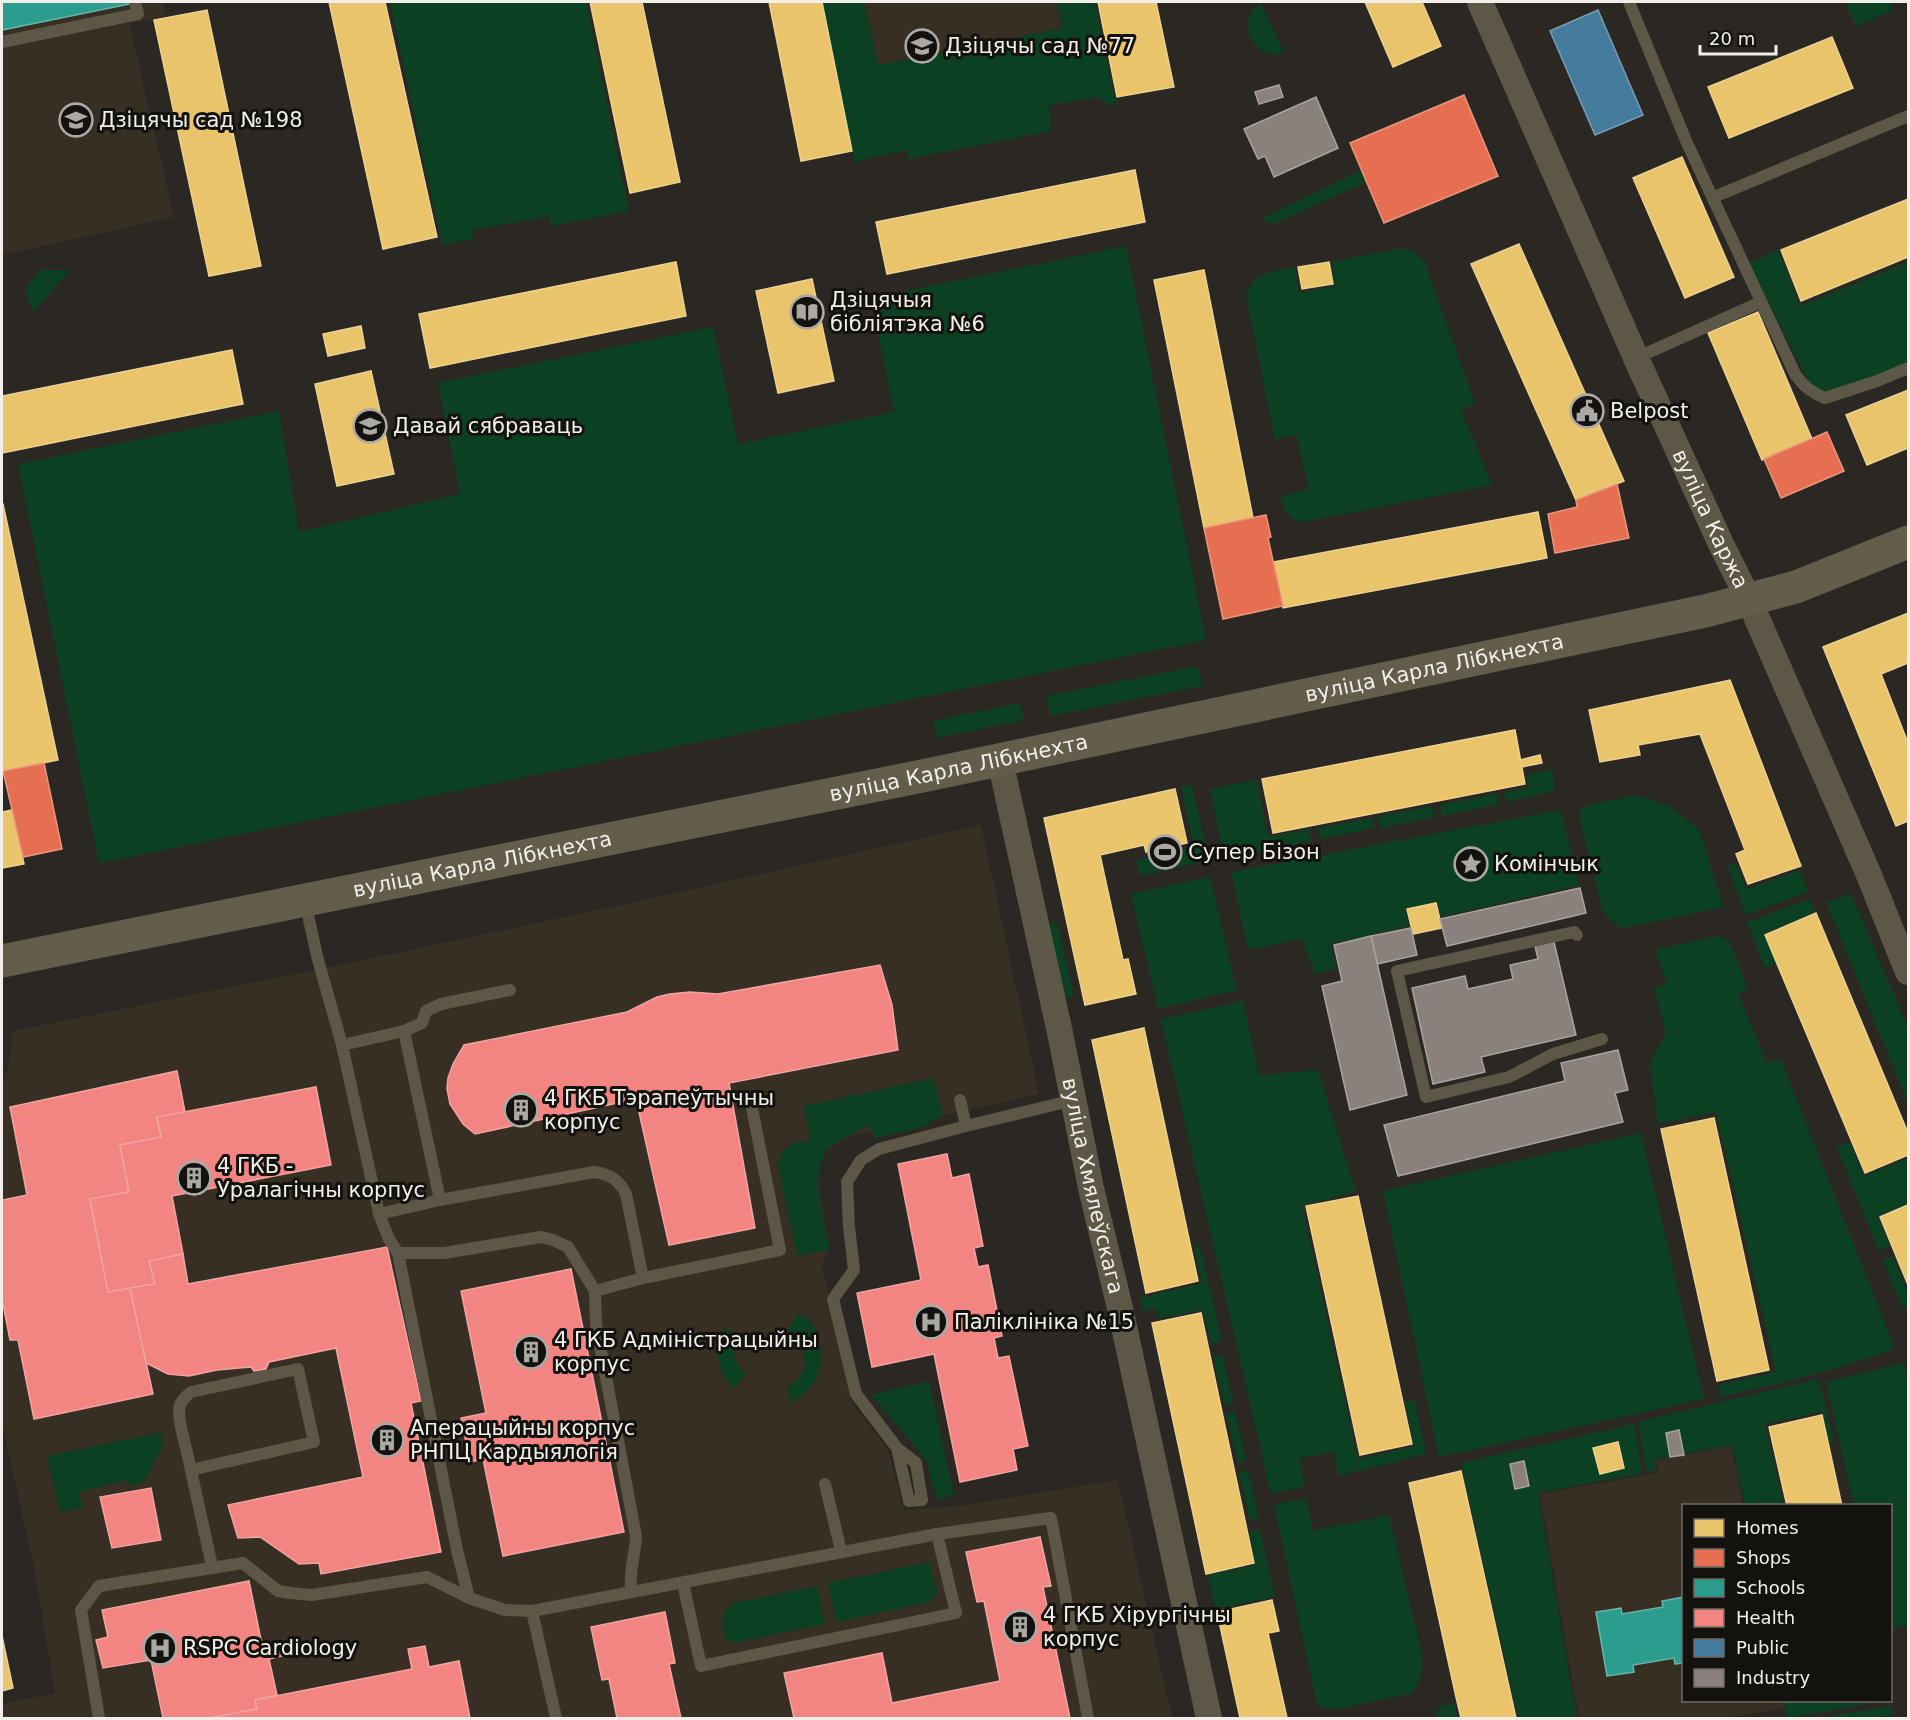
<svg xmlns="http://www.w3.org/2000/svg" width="1910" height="1720" viewBox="0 0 1910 1720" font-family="'DejaVu Sans',sans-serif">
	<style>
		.built { fill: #372f23 }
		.green { fill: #0c4022 }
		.homes { fill: #e9c46a; stroke: #ecd190; stroke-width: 1.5 }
		.shops { fill: #e76f51; stroke: #ea957f; stroke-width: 1.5 }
		.schools { fill: #2a9d8f; stroke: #66b6aa; stroke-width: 1.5 }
		.health { fill: #f28482; stroke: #f2a4a1; stroke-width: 1.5 }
		.public { fill: #457b9d; stroke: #799eb4; stroke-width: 1.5 }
		.industry { fill: #8a817c; stroke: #a9a29d; stroke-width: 1.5 }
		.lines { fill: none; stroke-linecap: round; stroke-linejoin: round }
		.service { stroke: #5c5746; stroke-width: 12 }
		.minor { stroke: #5c5746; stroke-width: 26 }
		.secondary { stroke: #635d4c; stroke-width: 33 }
		.labels { text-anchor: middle; stroke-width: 6; stroke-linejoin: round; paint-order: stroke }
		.poi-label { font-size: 21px; fill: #f2efea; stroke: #14120e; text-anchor: start }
		.street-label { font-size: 21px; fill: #f2efea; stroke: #14120e }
	</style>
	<rect width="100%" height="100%" fill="#2b2824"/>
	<g class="built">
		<polygon points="2,2 162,2 166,16 129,23 174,217 2,255"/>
		<polygon points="864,2 1057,2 1062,28 878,65"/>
		<polygon points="981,825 1039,1094 853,1135 826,1151 818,1171 820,1196 829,1250 822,1266 852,1404 888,1450 904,1510 966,1505 1118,1480 1172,1718 2,1718 2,1704 55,1693 35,1572 2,1423 2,1083 8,1068 13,1031 321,969 626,904"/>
		<polygon points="1731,1446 1743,1505 1684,1506 1684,1700 1783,1701 1785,1708 1726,1718 1579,1718 1540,1494 1658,1473 1656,1460"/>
	</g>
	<g class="green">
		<polygon points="390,2 586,2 629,211 551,226 549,216 472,230 474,239 442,245"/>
		<polygon points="822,2 864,2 878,65 1062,28 1057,2 1095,2 1117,108 1096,97 1049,105 1051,131 909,159 907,150 865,159 855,164"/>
		<path d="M1260,2L1284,53C1279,54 1274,54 1269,53C1253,50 1243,28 1251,14C1253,10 1257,6 1260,2Z"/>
		<polygon points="1845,2 1889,2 1893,10 1856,26"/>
		<polygon points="1362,170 1367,182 1273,224 1260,219"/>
		<polygon points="1126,246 1206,640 99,863 18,464 279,411 299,532 460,494 438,383 713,327 738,444 894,412 871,298"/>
		<path d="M1403,248L1412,251L1425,263L1475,403L1461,410L1492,485L1313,520L1297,522L1288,515L1280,497L1309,489L1296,434L1275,440L1246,295C1255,270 1271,273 1295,267L1299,292L1335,286L1331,262Z"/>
		<polygon points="1779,250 1800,306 1908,262 1908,366 1831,391 1817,390 1808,381 1749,263"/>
		<polygon points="40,270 70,270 33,312 25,289"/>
		<polygon points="1198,666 1202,686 1050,716 1046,696"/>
		<polygon points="1020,703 1024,720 937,738 933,721"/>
		<polygon points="1552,769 1555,787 1553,792 1507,802 1504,792 1529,787 1527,775"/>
		<polygon points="1257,780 1268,837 1309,829 1312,841 1224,858 1210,789"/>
		<polygon points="1192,785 1209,860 1140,876 1136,860 1156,856 1158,861 1177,856 1177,852 1194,848 1181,787"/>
		<polygon points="1497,793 1499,804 1442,816 1440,805"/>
		<polygon points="1633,796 1650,799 1669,806 1699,829 1724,907 1628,927 1619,927 1606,916 1602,908 1579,816 1581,809 1591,804"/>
		<polygon points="1432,806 1435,817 1380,828 1378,816"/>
		<polygon points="1561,810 1579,885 1441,917 1437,902 1406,909 1409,926 1331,944 1336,969 1315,974 1302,939 1248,950 1231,872"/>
		<polygon points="1372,818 1374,828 1320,839 1318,828"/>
		<polygon points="1735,863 1746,889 1800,870 1808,892 1745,915 1728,865"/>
		<polygon points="1210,877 1237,990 1158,1009 1131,894"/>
		<polygon points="1851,894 1908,1028 1908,1103 1826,902"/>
		<polygon points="1810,899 1815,912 1764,934 1776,963 1765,968 1747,922"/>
		<polygon points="1057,923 1074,996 1064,999 1048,925"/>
		<polygon points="1718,936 1730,942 1748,989 1738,993 1767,1063 1781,1059 1895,1349 1820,1373 1721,1397 1718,1385 1776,1372 1716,1112 1658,1124 1650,1064 1666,1032 1654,988 1667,983 1655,950"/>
		<polygon points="1243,1001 1259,1075 1318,1070 1356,1192 1302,1205 1358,1459 1414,1446 1405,1402 1414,1400 1426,1454 1338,1476 1334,1452 1300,1458 1304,1487 1271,1494 1161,1019"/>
		<path d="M934,1078L943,1116L932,1121L923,1127L876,1138L868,1125C858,1131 830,1144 825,1153C810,1177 825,1223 829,1250L797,1256L778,1166C780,1144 794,1144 811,1139L803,1106Z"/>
		<polygon points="1641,1133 1704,1399 1439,1457 1383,1191"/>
		<polygon points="1850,1142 1864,1176 1908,1158 1908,1204 1878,1216 1890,1246 1879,1251 1837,1147"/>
		<polygon points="1200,1246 1222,1341 1211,1344 1202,1310 1159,1319 1156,1308 1143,1311 1140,1298 1202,1283 1194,1247"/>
		<polygon points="1893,1256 1908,1294 1908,1305 1902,1307 1883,1260"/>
		<path d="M798,1313C802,1316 807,1318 810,1321C823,1335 825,1364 815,1380C809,1390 801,1396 792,1404L786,1388C810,1373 805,1366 801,1340L788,1330Z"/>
		<path d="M726,1328L739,1336C731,1351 734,1363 746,1375L733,1389C718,1370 712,1350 726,1328Z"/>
		<polygon points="1222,1355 1233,1403 1225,1406 1213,1357"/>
		<polygon points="1903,1363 1908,1378 1908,1624 1891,1628 1890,1506 1854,1505 1826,1382"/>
		<polygon points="1819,1379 1834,1442 1829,1443 1822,1412 1765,1424 1784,1505 1745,1505 1732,1445 1654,1459 1656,1471 1647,1472 1638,1422"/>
		<polygon points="929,1381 954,1495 937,1499 926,1459 871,1395"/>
		<polygon points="1235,1412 1246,1461 1238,1463 1226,1414"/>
		<polygon points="1634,1424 1642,1473 1538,1493 1577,1718 1518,1718 1461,1463"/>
		<polygon points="162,1432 163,1446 144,1482 129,1486 128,1480 79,1492 83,1508 60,1512 47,1456"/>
		<polygon points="1248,1470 1259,1518 1250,1521 1239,1472"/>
		<path d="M1306,1498L1313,1531L1389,1515L1421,1650C1423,1667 1423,1679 1412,1693L1344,1708L1327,1709L1317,1704L1274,1505Z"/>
		<polygon points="1260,1530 1275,1597 1215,1609 1208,1575 1256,1565 1249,1532"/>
		<polygon points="929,1562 937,1592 935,1598 925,1603 836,1622 828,1583"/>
		<path d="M817,1586L825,1624L733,1643L725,1639C721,1623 720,1616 732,1603Z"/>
		<polygon points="1784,1701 1784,1700 1883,1701 1788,1718"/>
		<path d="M1454,1703L1458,1718H1435C1437,1707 1443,1705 1454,1703Z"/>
		<polygon points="1891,1706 1893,1715 1873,1718 1818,1718"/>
	</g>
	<g class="homes">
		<polygon points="329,2 385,2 437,237 383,249"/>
		<polygon points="590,2 642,2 680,182 630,193"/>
		<polygon points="769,2 822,2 852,151 801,161"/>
		<polygon points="1098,2 1156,2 1174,87 1117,97"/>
		<polygon points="1365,2 1422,2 1441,46 1393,67"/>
		<polygon points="207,10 261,266 209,276 154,20"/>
		<polygon points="1832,37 1853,88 1729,138 1708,87"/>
		<polygon points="1682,157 1734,277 1685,298 1633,178"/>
		<polygon points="1135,170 1145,222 887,274 876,222"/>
		<polygon points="1908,199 1908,257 1801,301 1781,250"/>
		<polygon points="1519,244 1624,481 1576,500 1471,264"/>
		<polygon points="676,262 686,316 430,368 419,314"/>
		<polygon points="1329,262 1333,284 1302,289 1298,267"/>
		<polygon points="1204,270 1253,518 1204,528 1154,280"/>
		<polygon points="812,279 834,381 778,393 756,291"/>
		<polygon points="1758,312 1812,439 1762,460 1708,333"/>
		<polygon points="361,326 365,348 328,356 323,334"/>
		<polygon points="232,350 243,404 2,453 2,396"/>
		<polygon points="371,371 394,474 337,486 315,384"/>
		<polygon points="1908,390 1908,448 1867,465 1846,415"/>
		<polygon points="2,504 3,504 58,760 3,771 2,762"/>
		<polygon points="1538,512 1547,558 1283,608 1273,562"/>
		<polygon points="1908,613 1908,663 1881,674 1908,743 1908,821 1896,826 1823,647"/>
		<polygon points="1730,680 1801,866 1748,884 1736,854 1745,850 1700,734 1638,745 1640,755 1600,762 1589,710"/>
		<polygon points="1515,730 1525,784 1273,833 1262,779"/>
		<polygon points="1540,755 1542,763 1522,767 1520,760"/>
		<polygon points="1175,789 1187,843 1146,852 1144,845 1100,855 1123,960 1128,959 1136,994 1085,1005 1044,818"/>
		<polygon points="12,810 24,864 2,868 2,812"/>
		<polygon points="1436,903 1442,928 1413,934 1407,909"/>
		<polygon points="1816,913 1908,1133 1908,1155 1865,1173 1765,935"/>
		<polygon points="1144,1028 1198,1281 1146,1293 1092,1040"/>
		<polygon points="1714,1118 1769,1370 1717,1381 1661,1129"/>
		<polygon points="1358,1196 1412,1444 1360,1455 1306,1206"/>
		<polygon points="1908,1205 1908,1285 1880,1217"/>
		<polygon points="1201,1313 1254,1563 1206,1574 1152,1323"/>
		<polygon points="1822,1415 1842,1506 1787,1506 1769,1427"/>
		<polygon points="1618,1442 1624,1468 1600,1474 1593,1448"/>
		<polygon points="1461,1471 1516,1718 1461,1718 1456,1697 1409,1483"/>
		<polygon points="1272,1600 1279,1631 1268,1633 1287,1718 1240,1718 1217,1612"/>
		<polygon points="2,1636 13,1688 2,1691"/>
	</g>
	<g class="shops">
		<polygon points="1464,95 1498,176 1384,223 1350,143"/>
		<polygon points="1827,432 1844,471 1781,498 1764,459"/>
		<polygon points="1617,484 1629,538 1555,553 1548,514 1577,507 1576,500"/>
		<polygon points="1266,515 1271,537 1268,538 1283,606 1223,619 1204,528"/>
		<polygon points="44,763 62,849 23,857 3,771"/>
	</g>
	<g class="schools">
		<polygon points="2,2 130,2 130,4 2,30"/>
		<polygon points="1684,1597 1684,1663 1675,1664 1674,1658 1633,1665 1634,1672 1607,1676 1596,1612 1621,1608 1622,1614 1663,1607 1662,1601"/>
	</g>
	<g class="health">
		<polygon points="880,965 892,1005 898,1050 729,1083 755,1228 669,1245 636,1099 475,1134 463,1124 450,1104 447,1089 448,1078 453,1064 464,1045 627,1012 657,997 670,994 690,992 718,994"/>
		<polygon points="177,1071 185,1112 157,1117 161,1137 120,1145 129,1192 90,1199 108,1292 130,1288 153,1394 34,1419 18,1340 10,1340 2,1299 2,1200 27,1195 10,1107"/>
		<polygon points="316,1087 331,1165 172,1196 183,1254 149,1261 155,1284 108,1292 90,1199 129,1192 120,1145 161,1137 157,1117"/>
		<polygon points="947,1154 952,1178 969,1174 983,1246 974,1248 978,1267 988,1265 1002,1336 994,1338 998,1358 1009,1356 1028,1446 1013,1449 1017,1470 960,1482 934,1354 872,1367 857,1293 921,1280 898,1164"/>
		<polygon points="387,1247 421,1401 411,1403 441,1552 321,1574 319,1563 299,1564 260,1537 238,1538 228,1505 363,1477 336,1348 269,1362 266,1369 254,1371 251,1367 217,1370 189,1376 168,1374 146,1363 130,1288 155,1284 149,1261 183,1254 188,1284"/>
		<polygon points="571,1269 624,1532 503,1556 483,1459 470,1462 461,1418 486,1413 461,1291"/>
		<polygon points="151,1488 161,1540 112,1548 100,1497"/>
		<polygon points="1040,1537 1051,1586 1043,1587 1070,1718 794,1718 784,1673 882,1653 892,1703 1000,1681 984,1601 977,1602 966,1552"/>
		<polygon points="249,1581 261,1640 286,1655 269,1659 277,1695 255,1700 257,1709 209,1718 163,1718 151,1660 103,1668 96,1640 108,1637 102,1610"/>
		<polygon points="665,1612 675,1663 669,1664 681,1718 617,1718 609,1679 602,1680 591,1627"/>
		<polygon points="425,1646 429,1667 459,1661 470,1718 209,1718 257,1709 255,1700 412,1669 408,1649"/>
	</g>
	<g class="public">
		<polygon points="1598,10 1643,115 1595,135 1550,31"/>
		<polygon points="1173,846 1175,856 1159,859 1157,849"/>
	</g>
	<g class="industry">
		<polygon points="1279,85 1283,97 1259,104 1255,92"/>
		<polygon points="1316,97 1338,148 1274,177 1265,156 1258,159 1244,129"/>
		<polygon points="1580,888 1586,913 1447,946 1440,919"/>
		<polygon points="1411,928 1417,955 1377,964 1371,936"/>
		<polygon points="1371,936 1407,1095 1350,1110 1322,986 1342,981 1334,945"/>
		<polygon points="1554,942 1576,1035 1481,1057 1485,1072 1433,1084 1412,988 1465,976 1468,989 1513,979 1510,965 1538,959 1535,946"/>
		<polygon points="1618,1050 1628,1090 1615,1093 1623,1122 1398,1176 1384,1125 1565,1081 1561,1063"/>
		<polygon points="1679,1430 1684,1455 1670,1457 1666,1433"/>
		<polygon points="1524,1461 1529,1486 1515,1489 1510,1464"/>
	</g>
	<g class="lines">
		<g class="service">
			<path d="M1629,2L1687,143L1795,374C1803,386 1811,392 1825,398L1877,381L1908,368"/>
			<polyline points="2,42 138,14 135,2"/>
			<polyline points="1714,197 1908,116"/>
			<polyline points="1636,358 1761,302"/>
			<polyline points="305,901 317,956 342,1045 379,1214 389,1239 398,1253 457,1550 469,1598"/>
			<polyline points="1577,935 1574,932 1397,971 1426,1097 1509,1077 1553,1054 1602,1039"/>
			<polyline points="404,1031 422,1023 426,1011 441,1004 510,990"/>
			<polyline points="342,1045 404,1031 440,1200"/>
			<polyline points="960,1100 966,1126 1074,1100"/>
			<path d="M379,1214L440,1200L594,1172C610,1174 619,1180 626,1194L643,1278L780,1250L751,1103"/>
			<path d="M398,1253H444L541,1237L553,1240L568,1247L595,1291L596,1324L636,1536C635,1556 629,1572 631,1592"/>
			<polyline points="595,1291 643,1278"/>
			<polyline points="897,1448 916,1463 922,1500 909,1501 897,1448 856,1394 833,1299 854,1270 849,1226 847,1182 861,1160 879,1149 966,1126"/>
			<path d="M191,1470L314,1442L298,1369L191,1392C185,1397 179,1402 179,1411C179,1426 185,1442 188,1457C196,1493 204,1530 212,1566"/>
			<polyline points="825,1484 841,1551"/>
			<polyline points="937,1534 1051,1518 1088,1718"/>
			<polyline points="532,1611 937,1534 956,1613 701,1666 683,1583"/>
			<polyline points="99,1718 81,1610 99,1586 243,1563 278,1591 291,1593 312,1595 427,1577 469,1598 505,1610 532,1611 556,1718"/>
		</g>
		<g class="minor">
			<path id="s1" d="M1480,2L1636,358L1721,544L1749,600L1869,875L1908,972"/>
			<path id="s2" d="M1000,760L1060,1033L1091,1188L1120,1308L1209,1718"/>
		</g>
		<path class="secondary" id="s3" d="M2,961L932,774L1705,611L1796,587L1908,542"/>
	</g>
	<defs>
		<g id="school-ring" transform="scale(1.725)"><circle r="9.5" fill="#14120e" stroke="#aca9a5" stroke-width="1.5"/><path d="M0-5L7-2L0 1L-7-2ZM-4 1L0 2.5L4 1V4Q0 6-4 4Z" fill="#aca9a5"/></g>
		<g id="library-ring" transform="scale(1.725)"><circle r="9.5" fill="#14120e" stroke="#aca9a5" stroke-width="1.5"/><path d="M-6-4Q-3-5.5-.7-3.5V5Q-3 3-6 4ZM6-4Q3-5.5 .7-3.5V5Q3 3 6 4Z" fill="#aca9a5"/></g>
		<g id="civic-ring" transform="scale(1.725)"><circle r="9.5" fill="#14120e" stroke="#aca9a5" stroke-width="1.5"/><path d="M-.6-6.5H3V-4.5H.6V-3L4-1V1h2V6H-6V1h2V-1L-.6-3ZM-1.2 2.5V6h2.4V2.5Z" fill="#aca9a5"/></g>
		<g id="stadium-ring" transform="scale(1.725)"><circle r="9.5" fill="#14120e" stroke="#aca9a5" stroke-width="1.5"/><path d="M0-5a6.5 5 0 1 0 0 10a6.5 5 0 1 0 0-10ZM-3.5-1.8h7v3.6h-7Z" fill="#aca9a5"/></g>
		<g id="sight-ring" transform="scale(1.725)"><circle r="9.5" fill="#14120e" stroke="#aca9a5" stroke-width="1.5"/><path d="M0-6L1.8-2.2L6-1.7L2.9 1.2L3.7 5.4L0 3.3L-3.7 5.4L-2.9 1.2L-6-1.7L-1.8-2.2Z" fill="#aca9a5"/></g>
		<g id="building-ring" transform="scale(1.725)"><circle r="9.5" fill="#14120e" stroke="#aca9a5" stroke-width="1.5"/><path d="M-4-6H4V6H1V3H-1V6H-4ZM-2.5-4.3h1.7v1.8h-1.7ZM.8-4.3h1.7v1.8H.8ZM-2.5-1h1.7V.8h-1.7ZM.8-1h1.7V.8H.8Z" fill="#aca9a5"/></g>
		<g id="hospital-ring" transform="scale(1.725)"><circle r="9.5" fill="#14120e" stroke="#aca9a5" stroke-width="1.5"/><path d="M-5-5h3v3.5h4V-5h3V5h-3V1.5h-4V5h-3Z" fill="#aca9a5"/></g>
	</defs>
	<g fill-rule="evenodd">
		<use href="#school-ring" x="922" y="46"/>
		<use href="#school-ring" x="76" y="120"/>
		<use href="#library-ring" x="807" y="312"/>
		<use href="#civic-ring" x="1587" y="411"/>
		<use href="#school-ring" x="370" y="426"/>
		<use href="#stadium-ring" x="1165" y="852"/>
		<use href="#sight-ring" x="1471" y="864"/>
		<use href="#building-ring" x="521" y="1110"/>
		<use href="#building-ring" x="194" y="1178"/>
		<use href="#hospital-ring" x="931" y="1322"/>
		<use href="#building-ring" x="531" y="1352"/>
		<use href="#building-ring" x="387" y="1440"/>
		<use href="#building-ring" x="1020" y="1627"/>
		<use href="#hospital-ring" x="160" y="1648"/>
	</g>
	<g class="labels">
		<g class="poi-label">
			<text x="945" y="53">Дзіцячы сад №77</text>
			<text x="99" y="127">Дзіцячы сад №198</text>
			<text x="830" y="307">Дзіцячыя<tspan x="830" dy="24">бібліятэка №6</tspan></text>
			<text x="1610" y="418">Belpost</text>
			<text x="393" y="433">Давай сябраваць</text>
			<text x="1188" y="859">Супер Бізон</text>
			<text x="1494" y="871">Комінчык</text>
			<text x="544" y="1105">4 ГКБ Тэрапеўтычны<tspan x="544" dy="24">корпус</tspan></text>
			<text x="217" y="1173">4 ГКБ -<tspan x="217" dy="24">Уралагічны корпус</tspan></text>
			<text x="954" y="1329">Паліклініка №15</text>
			<text x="554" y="1347">4 ГКБ Адміністрацыйны<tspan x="554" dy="24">корпус</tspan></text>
			<text x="410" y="1435">Аперацыйны корпус<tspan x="410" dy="24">РНПЦ Кардыялогія</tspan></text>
			<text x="1043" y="1622">4 ГКБ Хірургічны<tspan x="1043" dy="24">корпус</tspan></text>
			<text x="183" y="1655">RSPC Cardiology</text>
		</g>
		<g class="street-label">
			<text dy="7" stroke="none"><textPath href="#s1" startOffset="566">вуліца Каржа</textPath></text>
			<text dy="7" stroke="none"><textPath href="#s3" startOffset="1462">вуліца Карла Лібкнехта</textPath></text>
			<text dy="7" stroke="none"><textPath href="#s3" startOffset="976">вуліца Карла Лібкнехта</textPath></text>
			<text dy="7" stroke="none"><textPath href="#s3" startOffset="490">вуліца Карла Лібкнехта</textPath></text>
			<text dy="7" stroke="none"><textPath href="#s2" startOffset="436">вуліца Хмялеўскага</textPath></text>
		</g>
	</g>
	<rect width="1910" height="1720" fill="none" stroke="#f2efea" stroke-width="6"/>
	<rect x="1682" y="1504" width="210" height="198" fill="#14120e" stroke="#6d6a66" stroke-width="1.5"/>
	<rect x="1694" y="1519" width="30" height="18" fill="#e9c46a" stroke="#6d6a66" stroke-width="1.5"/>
	<text x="1736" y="1534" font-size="18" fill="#f2efea">Homes</text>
	<rect x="1694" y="1549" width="30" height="18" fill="#e76f51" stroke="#6d6a66" stroke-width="1.5"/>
	<text x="1736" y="1564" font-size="18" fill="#f2efea">Shops</text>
	<rect x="1694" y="1579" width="30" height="18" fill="#2a9d8f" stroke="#6d6a66" stroke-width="1.5"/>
	<text x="1736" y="1594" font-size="18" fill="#f2efea">Schools</text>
	<rect x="1694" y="1609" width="30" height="18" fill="#f28482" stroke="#6d6a66" stroke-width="1.5"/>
	<text x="1736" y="1624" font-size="18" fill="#f2efea">Health</text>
	<rect x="1694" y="1639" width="30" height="18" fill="#457b9d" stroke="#6d6a66" stroke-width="1.5"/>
	<text x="1736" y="1654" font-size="18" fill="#f2efea">Public</text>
	<rect x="1694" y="1669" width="30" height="18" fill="#8a817c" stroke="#6d6a66" stroke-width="1.5"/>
	<text x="1736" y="1684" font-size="18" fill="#f2efea">Industry</text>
	<path d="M1700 45v9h76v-9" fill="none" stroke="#f2efea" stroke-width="3"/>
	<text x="1709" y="45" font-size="18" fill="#f2efea" stroke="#14120e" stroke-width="4.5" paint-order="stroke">20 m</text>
</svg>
